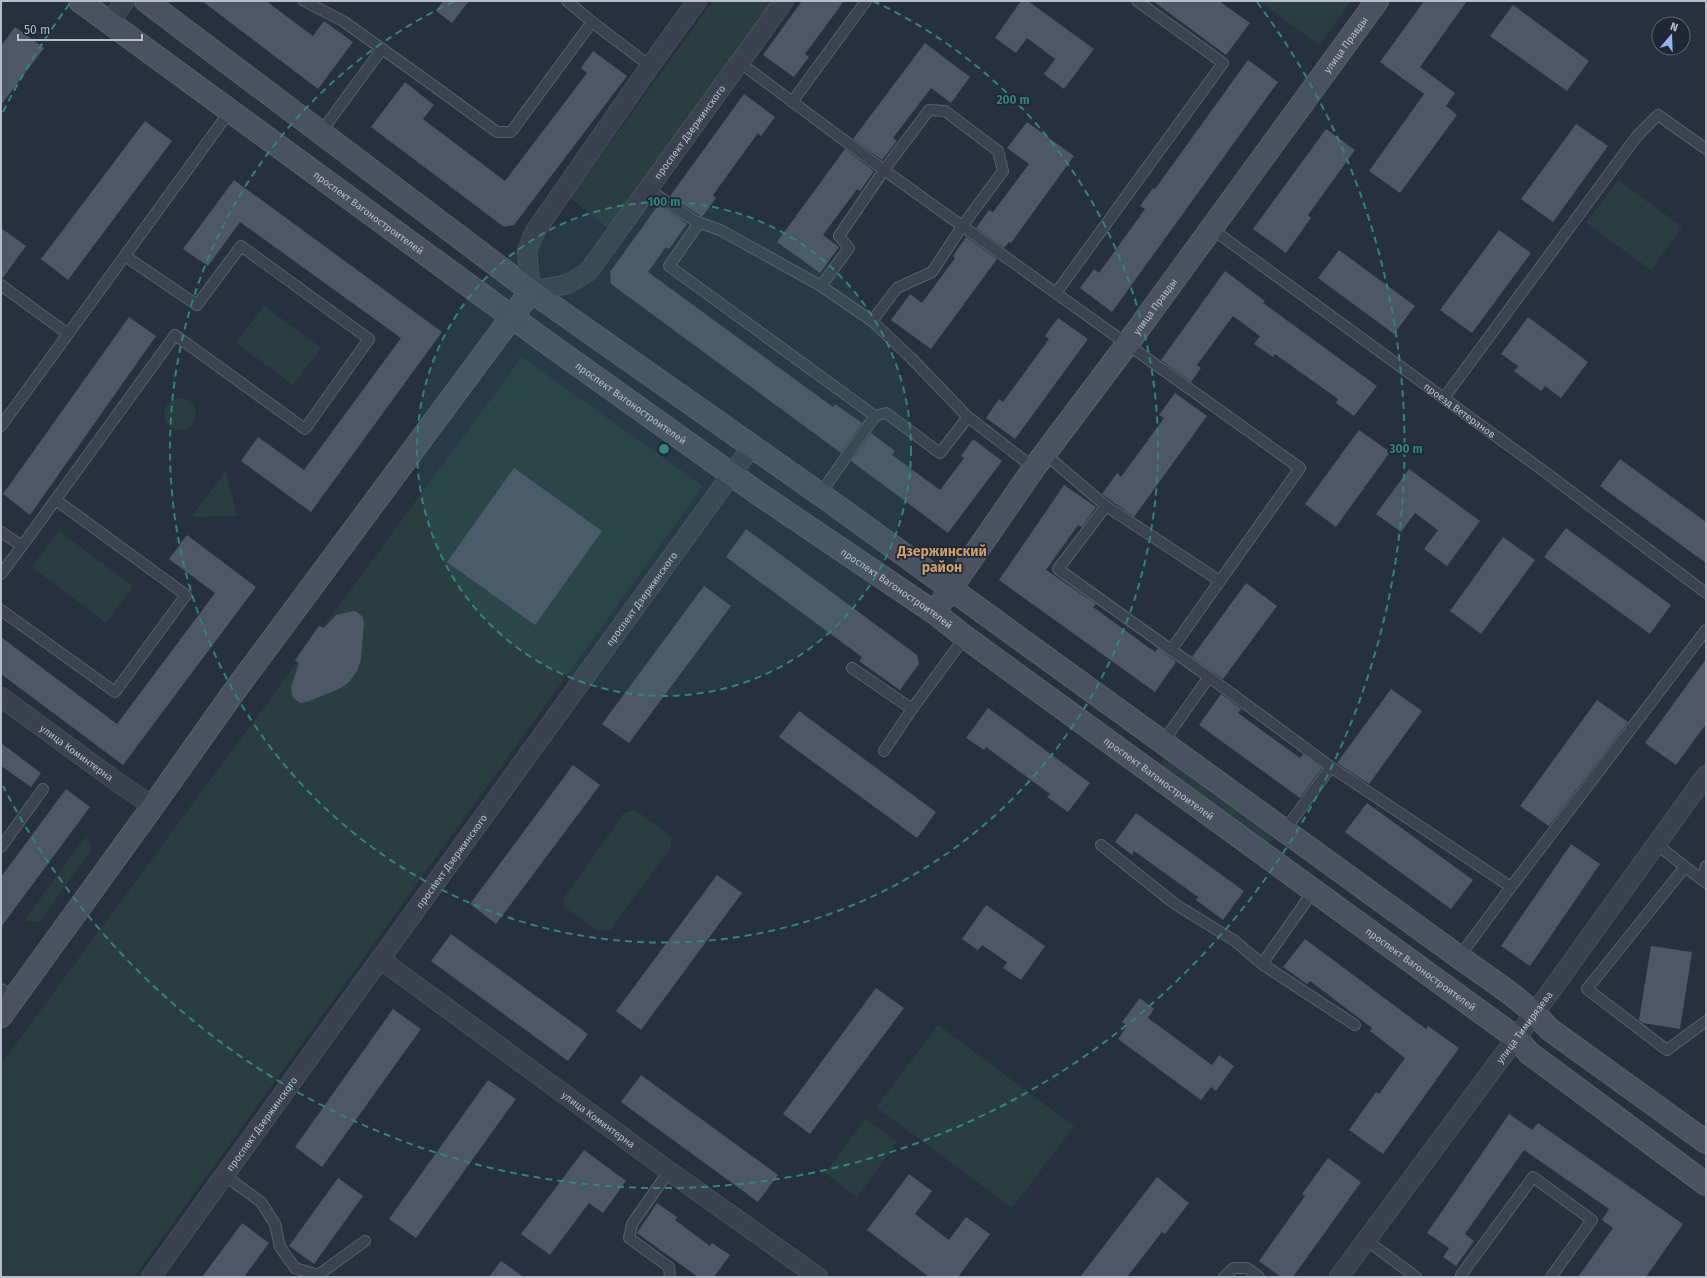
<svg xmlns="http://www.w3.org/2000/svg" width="1707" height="1278" viewBox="0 0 1707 1278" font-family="'Fira Sans',sans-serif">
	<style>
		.green { fill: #2a3e41 }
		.building { fill: #4e5767 }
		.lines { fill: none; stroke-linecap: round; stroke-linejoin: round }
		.lane-casing { stroke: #59606c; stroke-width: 12 }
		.street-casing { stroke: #59606c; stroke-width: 20 }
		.secondary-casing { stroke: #59606c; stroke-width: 24 }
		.lane { stroke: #3b424f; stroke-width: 10 }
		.street { stroke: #3b424f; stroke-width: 19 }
		.secondary { stroke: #4a5161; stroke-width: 22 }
		.ring { fill: none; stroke: #318480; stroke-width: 2; stroke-dasharray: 7 5 }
		.labels { text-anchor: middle; stroke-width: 3.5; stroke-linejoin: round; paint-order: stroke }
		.street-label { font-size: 10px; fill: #b8bdc9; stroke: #202734 }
		.district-label { font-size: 14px; font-weight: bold; fill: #ce9e6e; stroke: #202734 }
		.centre { fill: #318480; stroke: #202734; stroke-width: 2 }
		.ring-label { font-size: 12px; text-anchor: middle; font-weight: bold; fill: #318480; stroke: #202734; stroke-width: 3.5; stroke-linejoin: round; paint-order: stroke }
	</style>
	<rect width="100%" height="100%" fill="#27303f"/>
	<g class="green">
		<polygon points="713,1 772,1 608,228 570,198"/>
		<polygon points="1259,1 1351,1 1319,45"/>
		<polygon points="1618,180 1682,227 1651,270 1586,223"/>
		<polygon points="264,306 321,348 293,385 236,343"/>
		<polygon points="522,357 703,486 134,1277 1,1277 1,1064"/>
		<circle cx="180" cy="414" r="16"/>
		<polygon points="226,471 237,516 191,517"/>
		<polygon points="59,531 133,586 106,623 32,567"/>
		<polygon points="1167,754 1277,835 1269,845 1159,765"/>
		<polygon points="635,810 672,837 671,847 610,930 598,931 564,907 564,898 624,813"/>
		<polygon points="86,836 92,849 39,922 24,921"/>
		<polygon points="938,1025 1074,1126 1012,1208 876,1107"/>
		<polygon points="865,1119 897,1142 857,1197 825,1173"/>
	</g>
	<g class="building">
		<polygon points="202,1 266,1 313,36 324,21 353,42 318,89"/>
		<polygon points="443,1 469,1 452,23 436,11"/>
		<polygon points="802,1 844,1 805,54 809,57 794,77 763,55"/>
		<polygon points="1021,1 1028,1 1094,49 1064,89 1044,74 1055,59 1027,38 1016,53 995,38"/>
		<polygon points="1153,1 1219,1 1250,23 1226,55"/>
		<polygon points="1424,1 1467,1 1420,67 1455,93 1446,106 1457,115 1400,193 1369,171 1424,94 1380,62"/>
		<polygon points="1513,5 1589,61 1567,91 1490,36"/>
		<polygon points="15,27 44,48 1,105 1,46"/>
		<polygon points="925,43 970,77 951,103 931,88 893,138 897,141 882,160 853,139"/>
		<polygon points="593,51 627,76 514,225 504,227 371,127 405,82 434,105 423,119 505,181 587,73 581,68"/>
		<polygon points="1248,60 1278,82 1112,312 1080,288 1094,269 1099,273 1145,209 1140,206 1153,188 1155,189"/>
		<polygon points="744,94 775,117 761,136 758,133 713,195 716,198 702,217 670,196"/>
		<polygon points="145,121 172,141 68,280 41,259"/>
		<polygon points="1027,122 1074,156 1011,243 1009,242 1004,248 976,228 989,210 993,212 1029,164 1007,148"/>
		<polygon points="1576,124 1608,146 1553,222 1521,199"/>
		<polygon points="1326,129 1355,150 1308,215 1311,218 1286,253 1253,229"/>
		<polygon points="845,149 874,171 860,191 857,189 823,235 839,247 820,273 777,242"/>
		<polygon points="234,180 442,332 311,512 241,461 258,437 304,470 401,338 240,222 208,266 183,249"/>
		<polygon points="659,204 687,224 669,249 666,247 648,272 833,407 835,404 862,423 841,453 611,284 610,272"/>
		<polygon points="1,228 26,246 2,279 1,279"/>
		<polygon points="1499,230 1531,253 1472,333 1440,310"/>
		<polygon points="966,237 997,259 931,349 891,320 910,294 922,303 955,258 953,256"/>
		<polygon points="1339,250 1415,306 1394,334 1318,278"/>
		<polygon points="1225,271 1265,301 1263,303 1377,386 1354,416 1336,403 1338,399 1275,354 1273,357 1254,344 1260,336 1233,316 1197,365 1201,368 1191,382 1161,360"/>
		<polygon points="129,317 156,336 30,515 3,494"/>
		<polygon points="1528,317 1588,362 1561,398 1545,386 1541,391 1514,371 1518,366 1501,354"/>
		<polygon points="1058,318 1088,339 1015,439 986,418 999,399 1003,402 1049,339 1045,336"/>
		<polygon points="1175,393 1207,416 1134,517 1102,494 1117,473 1121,477 1164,418 1159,415"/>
		<polygon points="1359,430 1390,452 1336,527 1305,504"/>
		<polygon points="871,433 895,451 892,455 940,490 964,458 961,456 973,439 1002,461 948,533 851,461"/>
		<polygon points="1620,459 1706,522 1706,563 1600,486"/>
		<polygon points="514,468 602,531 535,625 447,562"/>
		<polygon points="1409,469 1480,521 1447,566 1424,549 1438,530 1415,513 1401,532 1376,514"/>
		<polygon points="1064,485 1096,507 1082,527 1078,525 1046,570 1096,604 1093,607 1155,652 1158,648 1176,662 1155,692 999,580"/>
		<polygon points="1566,528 1671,605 1650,634 1544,557"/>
		<polygon points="746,529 917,655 919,664 900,690 859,661 862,657 726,557"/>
		<polygon points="187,535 256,587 123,765 1,674 1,637 117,724 215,593 169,559"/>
		<polygon points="1503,537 1535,560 1481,634 1450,611"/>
		<polygon points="1246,583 1277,606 1223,679 1192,657"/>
		<polygon points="704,586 731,606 629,743 602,724"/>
		<polygon points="355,611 362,616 364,622 361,660 357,671 349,682 341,688 307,702 300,703 293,698 291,688 299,663 295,660 319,626 324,628 336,615"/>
		<polygon points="1706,659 1706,724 1676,765 1645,743"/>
		<polygon points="1391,689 1422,711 1369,784 1337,763"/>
		<polygon points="1221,694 1241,709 1238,713 1300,758 1303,754 1322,768 1300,798 1199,725"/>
		<polygon points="1597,700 1628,722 1549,826 1520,806"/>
		<polygon points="988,708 1090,783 1068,812 1047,797 1050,794 986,747 984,750 966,738"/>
		<polygon points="799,711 936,812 917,838 779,737"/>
		<polygon points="1,743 41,773 31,787 1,766"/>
		<polygon points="573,765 600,785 496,924 470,904"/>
		<polygon points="66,789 90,807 1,927 1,877"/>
		<polygon points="1367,803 1473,880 1451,909 1345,832"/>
		<polygon points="1136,813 1244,891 1223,920 1196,900 1198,897 1134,851 1132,855 1115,842"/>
		<polygon points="1571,844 1600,864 1530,966 1501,946"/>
		<polygon points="717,875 742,893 641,1030 616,1011"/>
		<polygon points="986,905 1045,946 1021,980 1003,968 1007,962 982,945 978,950 962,939"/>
		<polygon points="451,934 588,1034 568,1061 431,961"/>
		<polygon points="1305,939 1426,1029 1428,1026 1459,1048 1383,1154 1349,1130 1376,1092 1379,1094 1405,1058 1370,1031 1372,1028 1310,981 1307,984 1283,967"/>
		<polygon points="1651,946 1692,952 1680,1029 1643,1023 1639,1020"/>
		<polygon points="876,988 904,1008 810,1134 783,1114"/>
		<polygon points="1140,998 1154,1009 1148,1018 1212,1065 1219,1055 1234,1066 1216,1091 1211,1087 1201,1100 1118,1039 1127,1026 1122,1022"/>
		<polygon points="393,1009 421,1029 322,1167 295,1147"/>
		<polygon points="641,1075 778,1175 758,1202 621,1102"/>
		<polygon points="488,1080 516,1099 416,1238 389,1219"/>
		<polygon points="1509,1114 1532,1130 1538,1123 1683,1224 1646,1277 1578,1277 1613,1228 1602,1220 1609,1209 1524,1150 1465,1234 1474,1241 1456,1266 1443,1257 1449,1248 1427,1233"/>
		<polygon points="584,1150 626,1181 603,1213 589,1203 550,1255 521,1234"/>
		<polygon points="1328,1158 1361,1182 1293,1277 1281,1277 1259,1261 1305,1196 1302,1194"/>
		<polygon points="909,1174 932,1191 915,1214 949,1240 966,1217 990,1234 958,1277 929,1277 867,1230"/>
		<polygon points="1157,1177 1189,1203 1165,1234 1162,1232 1127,1277 1080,1277"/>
		<polygon points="338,1178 363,1196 314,1264 289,1246"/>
		<polygon points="657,1203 677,1217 675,1220 710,1246 712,1243 730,1255 714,1277 698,1277 637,1233"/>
		<polygon points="242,1223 269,1243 244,1277 202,1277"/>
		<polygon points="501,1261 524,1277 489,1277"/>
	</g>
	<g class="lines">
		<g class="lane-casing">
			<g id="lane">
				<polyline points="304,1 343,21 434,86 497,132 511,132 592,22"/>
				<polyline points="567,1 592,22 650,66"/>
				<polyline points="739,62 884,170 1300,468 1171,650"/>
				<polyline points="792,102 866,1"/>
				<polyline points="321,132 382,49"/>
				<polyline points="648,189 695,221 720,230 751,247 821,286 872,321 911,358 968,417 1034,468"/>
				<polyline points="699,223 669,266 875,416"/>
				<path id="s1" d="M1212,229L1545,472L1706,593"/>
				<polyline points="1,285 68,334 230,111"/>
				<polyline points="821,286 849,248 839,236 884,170 929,110 945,111 998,151 1003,171 963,225 932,272 897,288 872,321"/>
				<polyline points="1056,293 1223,63 1137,1"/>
				<polyline points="1444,398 1637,136 1658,115 1706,149"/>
				<polyline points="1,426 68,334"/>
				<polyline points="1045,454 1106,506 1058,569 1209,677 1163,742"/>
				<polyline points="820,494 875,416 886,413 940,453 968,417"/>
				<polyline points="1106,506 1220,581"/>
				<polyline points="1,532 22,546 175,335 305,429 369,339 241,246 197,305 125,256"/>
				<polyline points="1,574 22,546"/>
				<polyline points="1,610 115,692 186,595 56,500"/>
				<polyline points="852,668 912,709 965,637"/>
				<polyline points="1209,677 1331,767"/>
				<polyline points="884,751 912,709"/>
				<polyline points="1285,830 1331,767 1511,887"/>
				<polyline points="1656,844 1706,883"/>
				<polyline points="1101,845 1175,904 1235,941 1262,964 1355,1025"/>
				<polyline points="1,847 43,789"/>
				<polyline points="1685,867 1587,989 1667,1050 1706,1021"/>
				<polyline points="1702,880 1706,866"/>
				<polyline points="1459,957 1511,887 1706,630"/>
				<polyline points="1262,964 1314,890"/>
				<polyline points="1,989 14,998"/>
				<polyline points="669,1171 632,1224 629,1238 669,1267 670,1277"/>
				<polyline points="224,1175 261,1202 275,1224 280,1247 295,1268 318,1275 365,1241"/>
				<polyline points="1366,1240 1416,1277"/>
				<polyline points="1461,1275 1533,1177 1592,1220 1551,1277"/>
				<polyline points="1224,1277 1234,1268 1247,1268 1259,1277"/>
			</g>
		</g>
		<g class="street-casing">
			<g id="street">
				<path id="s2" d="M697,1L650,66L534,233L527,251L531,291L568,284L588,272L784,1"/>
				<polyline points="109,22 125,1"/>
				<path id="s3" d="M1,697L117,782L153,806"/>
				<path id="s4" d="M380,959L669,1171L818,1277"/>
				<path id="s5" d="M151,1277L365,980L752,446"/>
				<path id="s6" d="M1339,1277L1553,988L1706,775"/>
			</g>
		</g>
		<g class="secondary-casing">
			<g id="secondary">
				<path id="s7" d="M80,1L546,342L759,494L935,613L965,637L1515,1037L1529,1053L1706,1184"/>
				<path d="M146,1L531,291L827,499L1459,957C1491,980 1523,999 1549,1029L1706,1142"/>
				<path id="s8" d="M943,600L1034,468L1128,343L1377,1"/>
				<polyline points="1,1016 153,806 233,693 531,291"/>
			</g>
		</g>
		<use href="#lane" class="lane"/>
		<use href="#street" class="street"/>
		<use href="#secondary" class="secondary"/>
	</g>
	<circle cx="664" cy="449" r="247" fill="#318480" fill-opacity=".12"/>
	<g class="ring">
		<circle cx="664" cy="449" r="247"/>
		<path d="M873 1A494 494 0 1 1 455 1"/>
		<path d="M3 112A742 742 0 0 1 71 2M1257 2A742 742 0 1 1 3 786"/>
	</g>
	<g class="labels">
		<g class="street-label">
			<text dy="4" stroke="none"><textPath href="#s8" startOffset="686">улица Правды</textPath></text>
			<text dy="4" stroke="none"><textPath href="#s2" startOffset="577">проспект Дзержинского</textPath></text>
			<text dy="4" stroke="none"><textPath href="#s7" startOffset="358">проспект Вагоностроителей</textPath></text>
			<text dy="4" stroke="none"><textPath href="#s8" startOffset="362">улица Правды</textPath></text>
			<text dy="4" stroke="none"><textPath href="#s7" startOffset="682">проспект Вагоностроителей</textPath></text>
			<text dy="4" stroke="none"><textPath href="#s1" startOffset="307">проезд Ветеранов</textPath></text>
			<text dy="4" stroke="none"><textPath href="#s7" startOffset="1006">проспект Вагоностроителей</textPath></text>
			<text dy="4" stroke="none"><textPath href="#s5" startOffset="837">проспект Дзержинского</textPath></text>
			<text dy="4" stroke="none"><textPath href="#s3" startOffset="94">улица Коминтерна</textPath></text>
			<text dy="4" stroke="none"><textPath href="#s7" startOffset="1330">проспект Вагоностроителей</textPath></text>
			<text dy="4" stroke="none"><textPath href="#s5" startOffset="513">проспект Дзержинского</textPath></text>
			<text dy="4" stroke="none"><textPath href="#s7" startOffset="1654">проспект Вагоностроителей</textPath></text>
			<text dy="4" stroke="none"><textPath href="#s6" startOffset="311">улица Тимирязева</textPath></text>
			<text dy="4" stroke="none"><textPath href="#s4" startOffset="271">улица Коминтерна</textPath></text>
			<text dy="4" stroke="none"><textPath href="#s5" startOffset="189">проспект Дзержинского</textPath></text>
		</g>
		<g class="district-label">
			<text x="942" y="556">Дзержинский<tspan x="942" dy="16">район</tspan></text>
		</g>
	</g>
	<circle cx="664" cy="449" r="6" class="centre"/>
	<g class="ring-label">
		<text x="1013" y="104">200 m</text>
		<text x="664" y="206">100 m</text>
		<text x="1406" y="453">300 m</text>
	</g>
	<rect width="1707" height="1278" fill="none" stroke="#b8bdc9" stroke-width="4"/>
	<g transform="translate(1671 36) rotate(19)"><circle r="19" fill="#202734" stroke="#5d6370"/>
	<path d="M0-3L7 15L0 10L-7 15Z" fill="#96b2f1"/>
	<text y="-6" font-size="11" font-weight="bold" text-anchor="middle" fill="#b8bdc9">N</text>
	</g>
	<path d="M18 34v6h124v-6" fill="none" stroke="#b8bdc9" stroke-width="2"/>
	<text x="24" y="34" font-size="12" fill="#b8bdc9" stroke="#202734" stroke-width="3" paint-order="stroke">50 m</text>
</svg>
